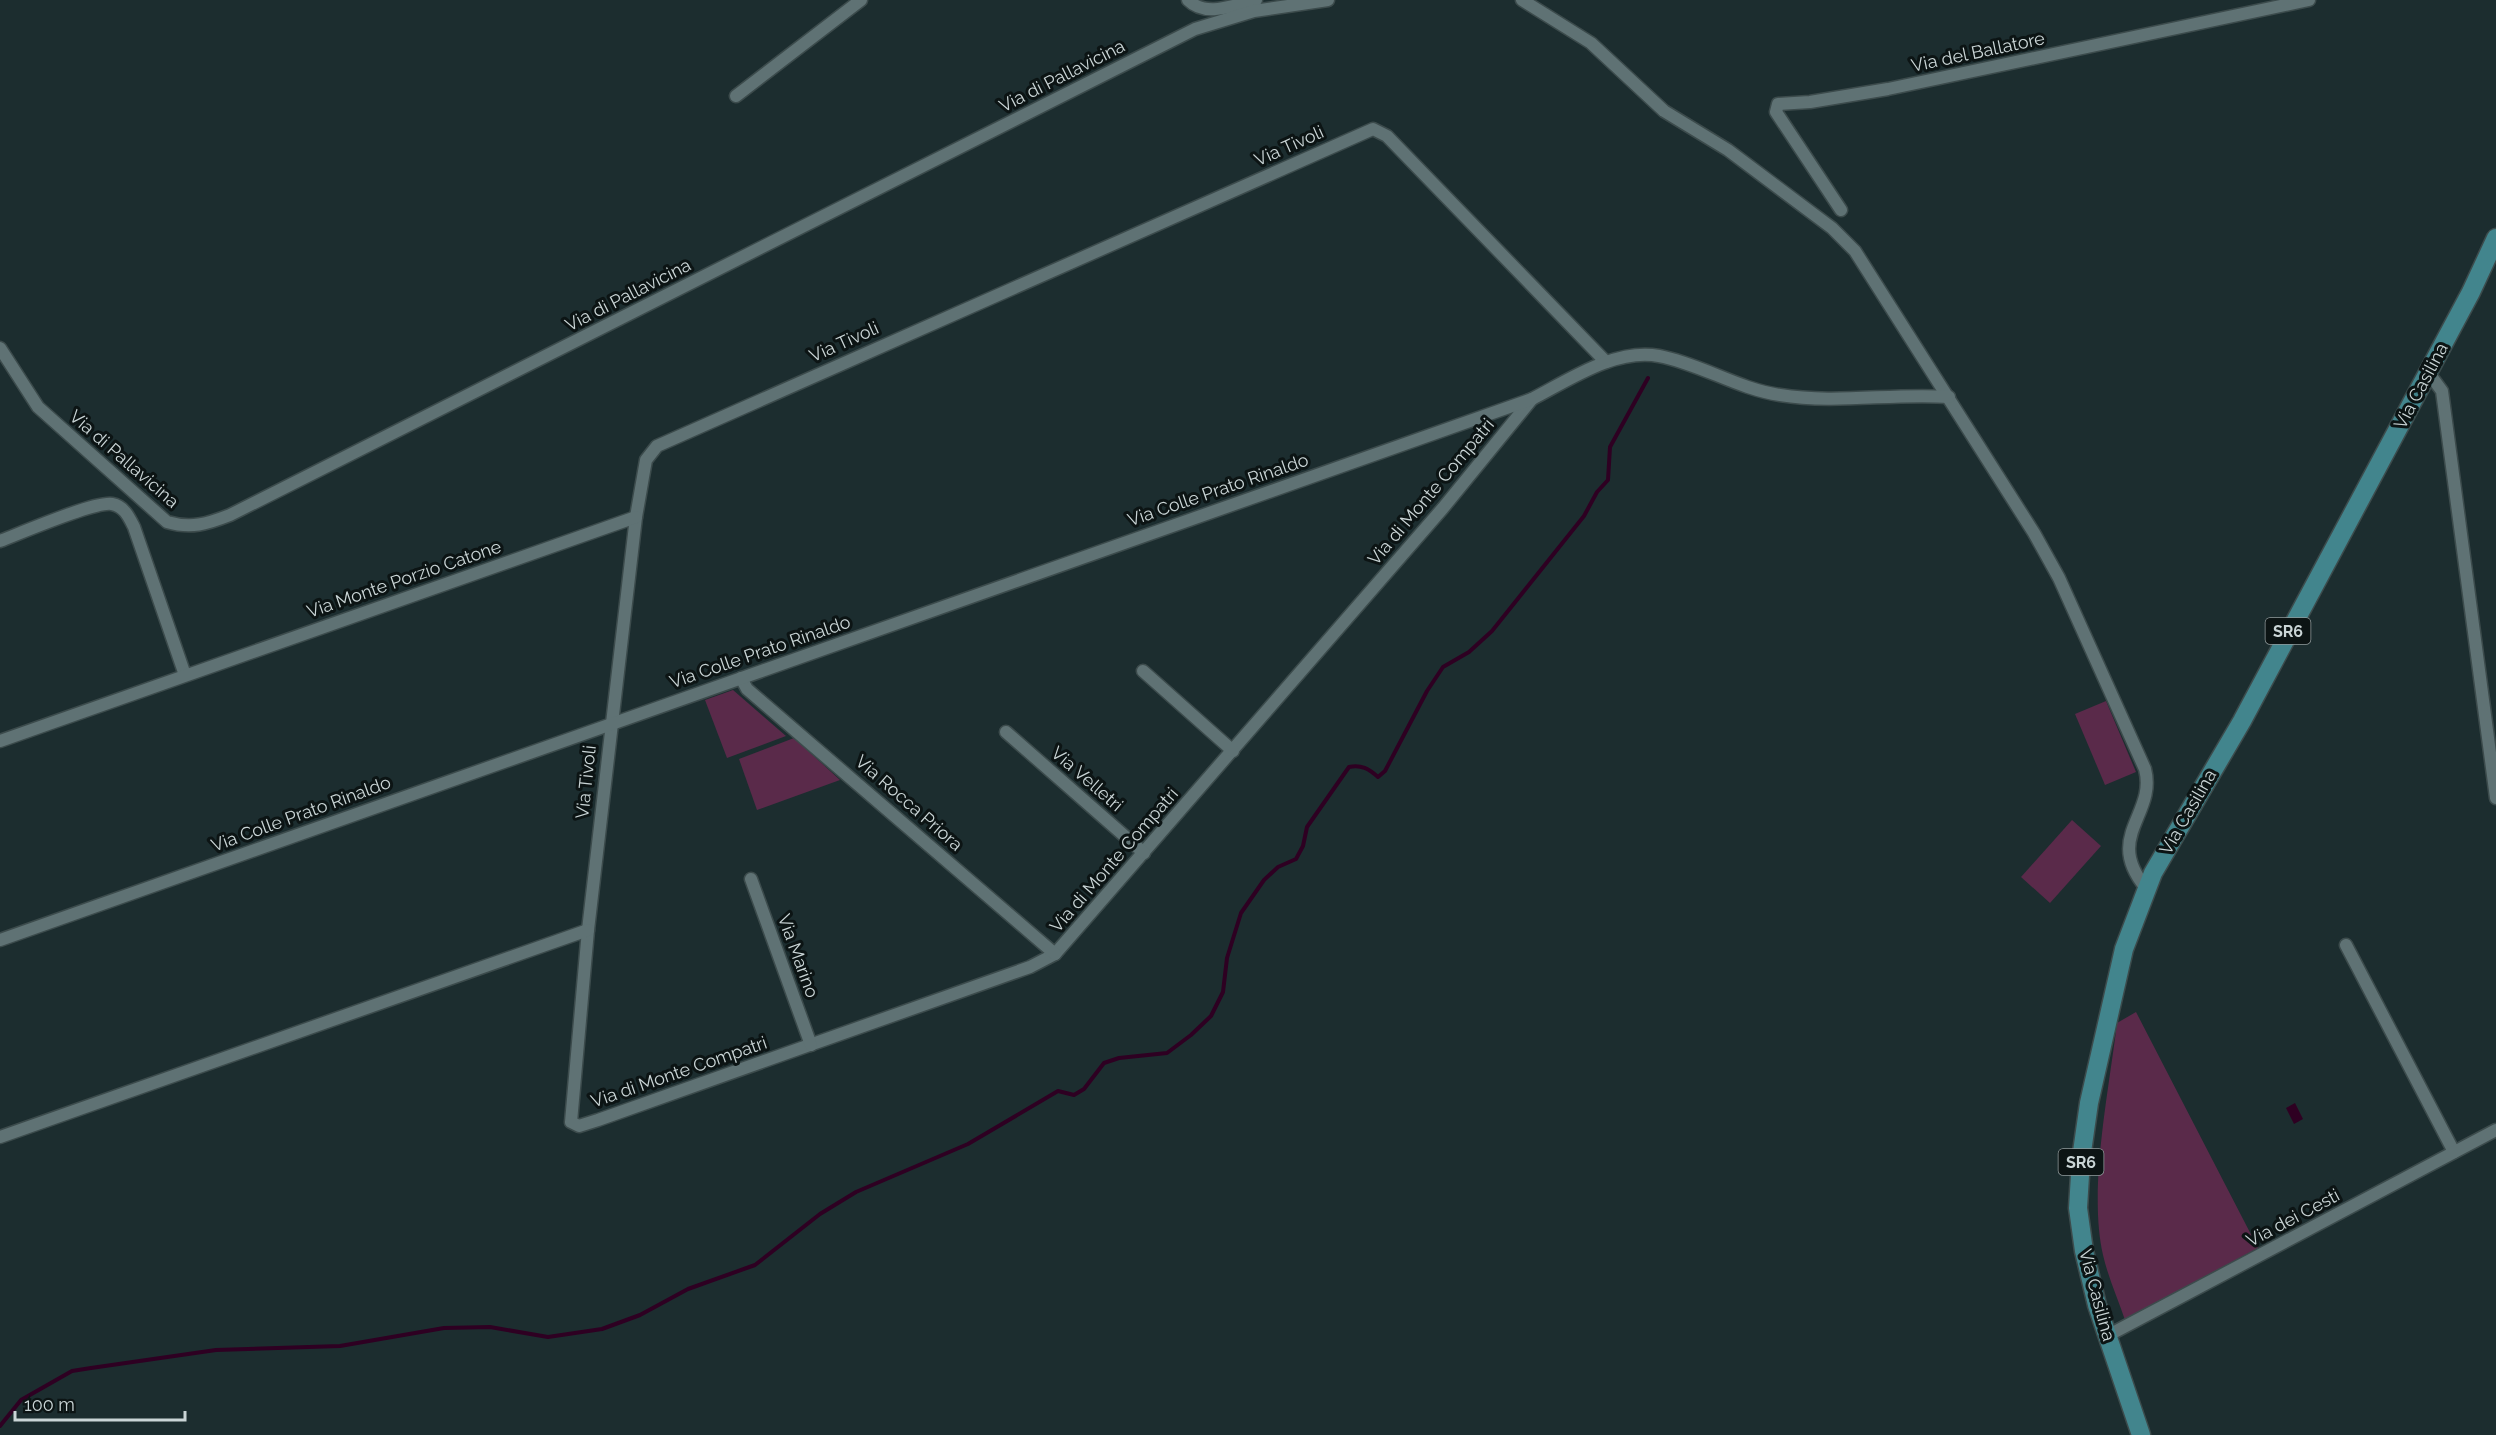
<svg xmlns="http://www.w3.org/2000/svg" width="2496" height="1435" viewBox="0 0 2496 1435" font-family="Raleway,sans-serif">
	<style>
		.green { fill: #5a2a4a }
		.water { fill: #2e0022 }
		.lines { fill: none; stroke-linecap: round; stroke-linejoin: round }
		.stream { stroke: #2e0022; stroke-width: 4 }
		.street-casing { stroke: #3c4b4c; stroke-width: 15 }
		.primary-casing { stroke: #3c4b4c; stroke-width: 21 }
		.street { stroke: #5f7274; stroke-width: 12 }
		.primary { stroke: #42858d; stroke-width: 18 }
		.labels { text-anchor: middle; stroke-width: 6; stroke-linejoin: round; paint-order: stroke }
		.shield { fill: #0c1414; stroke: #919b9c; stroke-width: 1.5 }
		.shield-label { font-size: 16px; font-weight: bold; fill: #cad5d6 }
		.street-label { font-size: 18px; fill: #cad5d6; stroke: #0c1414 }
	</style>
	<rect width="100%" height="100%" fill="#1c2d2f"/>
	<g class="green">
		<polygon points="733,690 786,736 727,758 705,700"/>
		<polygon points="2106,701 2136,772 2105,785 2075,714"/>
		<polygon points="794,738 840,780 757,810 739,759"/>
		<polygon points="2072,820 2101,846 2050,903 2021,877"/>
		<path d="M2136,1012L2258,1248L2125,1320C2118,1299 2108,1277 2103,1255C2088,1190 2109,1091 2117,1023Z"/>
	</g>
	<polygon class="water" points="2295,1103 2303,1119 2294,1124 2286,1108"/>
	<g class="lines">
		<path class="stream" d="M0,1426L21,1400L72,1371L91,1368L216,1350L340,1346L444,1328L490,1327L548,1337L602,1329L640,1315L688,1289L755,1265L820,1214L856,1192L968,1144L1058,1091L1074,1095L1084,1089L1104,1063L1119,1058L1167,1053L1191,1035L1211,1016L1223,992L1227,958L1241,913L1264,880L1278,867L1296,859L1303,846L1307,827L1349,767C1361,764 1369,769 1378,777L1385,771L1427,691L1443,667L1469,652L1492,631L1584,516L1597,492L1608,480L1610,447L1648,378"/>
		<g class="street-casing">
			<g id="street">
				<path d="M1188,0C1206,18 1234,5 1256,0"/>
				<path d="M1522,0L1591,43L1664,111L1728,150L1832,228L1855,251L2034,533L2059,578L2145,769C2157,815 2103,836 2146,888"/>
				<polyline points="736,96 861,0"/>
				<polyline points="1841,210 1776,112 1778,104 1810,102 1888,89 2309,0"/>
				<path d="M0,348L38,407L167,522C191,529 207,524 230,515L1195,29L1254,11L1328,0"/>
				<polyline points="2428,372 2442,391 2496,798"/>
				<polyline points="1532,399 1443,508 1055,954 1030,967 598,1120 579,1126 571,1122 588,930 636,517 646,460 657,446 1373,129 1387,136 1606,362"/>
				<path d="M0,541C21,533 95,501 112,504C124,506 129,517 134,527L185,675"/>
				<polyline points="1143,671 1233,751"/>
				<polyline points="741,678 747,689 1055,954"/>
				<polyline points="1006,732 1144,853"/>
				<polyline points="0,741 636,517"/>
				<polyline points="751,879 811,1045"/>
				<path d="M0,940L1532,399C1569,380 1615,348 1659,356C1701,364 1738,389 1780,395C1836,404 1893,393 1949,397"/>
				<polyline points="2346,945 2454,1152"/>
				<polyline points="0,1137 588,930"/>
				<polyline points="2107,1336 2496,1130"/>
			</g>
		</g>
		<g class="primary-casing">
			<polyline id="primary" points="2141,1435 2097,1305 2084,1251 2078,1208 2081,1159 2089,1103 2124,949 2153,873 2242,721 2471,292 2496,238"/>
		</g>
		<use href="#street" class="street"/>
		<use href="#primary" class="primary"/>
	</g>
	<g class="labels">
		<g class="shield">
			<rect x="2265.5" y="618" width="45" height="26" rx="4.5"/>
			<rect x="2058.5" y="1149" width="45" height="26" rx="4.5"/>
		</g>
		<g class="shield-label">
			<text x="2288" y="637">SR6</text>
			<text x="2081" y="1168">SR6</text>
		</g>
		<g class="street-label">
			<text transform="translate(1978 52) rotate(-12)" y="6">Via del Ballatore</text>
			<text transform="translate(1062 76) rotate(-27)" y="6">Via di Pallavicina</text>
			<text transform="translate(1289 146) rotate(-24)" y="6">Via Tivoli</text>
			<text transform="translate(628 295) rotate(-27)" y="6">Via di Pallavicina</text>
			<text transform="translate(844 342) rotate(-24)" y="6">Via Tivoli</text>
			<text transform="translate(2421 386) rotate(-62)" y="6">Via Casilina</text>
			<text transform="translate(124 459) rotate(41)" y="6">Via di Pallavicina</text>
			<text transform="translate(1218 490) rotate(-19)" y="6">Via Colle Prato Rinaldo</text>
			<text transform="translate(1431 492) rotate(-50)" y="6">Via di Monte Compatri</text>
			<text transform="translate(404 579) rotate(-19)" y="6">Via Monte Porzio Catone</text>
			<text transform="translate(760 652) rotate(-19)" y="6">Via Colle Prato Rinaldo</text>
			<text transform="translate(1087 779) rotate(41)" y="6">Via Velletri</text>
			<text transform="translate(586 782) rotate(-84)" y="6">Via Tivoli</text>
			<text transform="translate(909 803) rotate(41)" y="6">Via Rocca Priora</text>
			<text transform="translate(2188 812) rotate(-60)" y="6">Via Casilina</text>
			<text transform="translate(301 814) rotate(-20)" y="6">Via Colle Prato Rinaldo</text>
			<text transform="translate(1114 860) rotate(-49)" y="6">Via di Monte Compatri</text>
			<text transform="translate(798 956) rotate(70)" y="6">Via Marino</text>
			<text transform="translate(679 1072) rotate(-19)" y="6">Via di Monte Compatri</text>
			<text transform="translate(2293 1218) rotate(-28)" y="6">Via dei Cesti</text>
			<text transform="translate(2097 1295) rotate(75)" y="6">Via Casilina</text>
		</g>
	</g>
	<path d="M15 1411v9h170v-9" fill="none" stroke="#cad5d6" stroke-width="3"/>
	<text x="24" y="1411" font-size="18" fill="#cad5d6" stroke="#0c1414" stroke-width="4.5" paint-order="stroke">100 m</text>
</svg>
